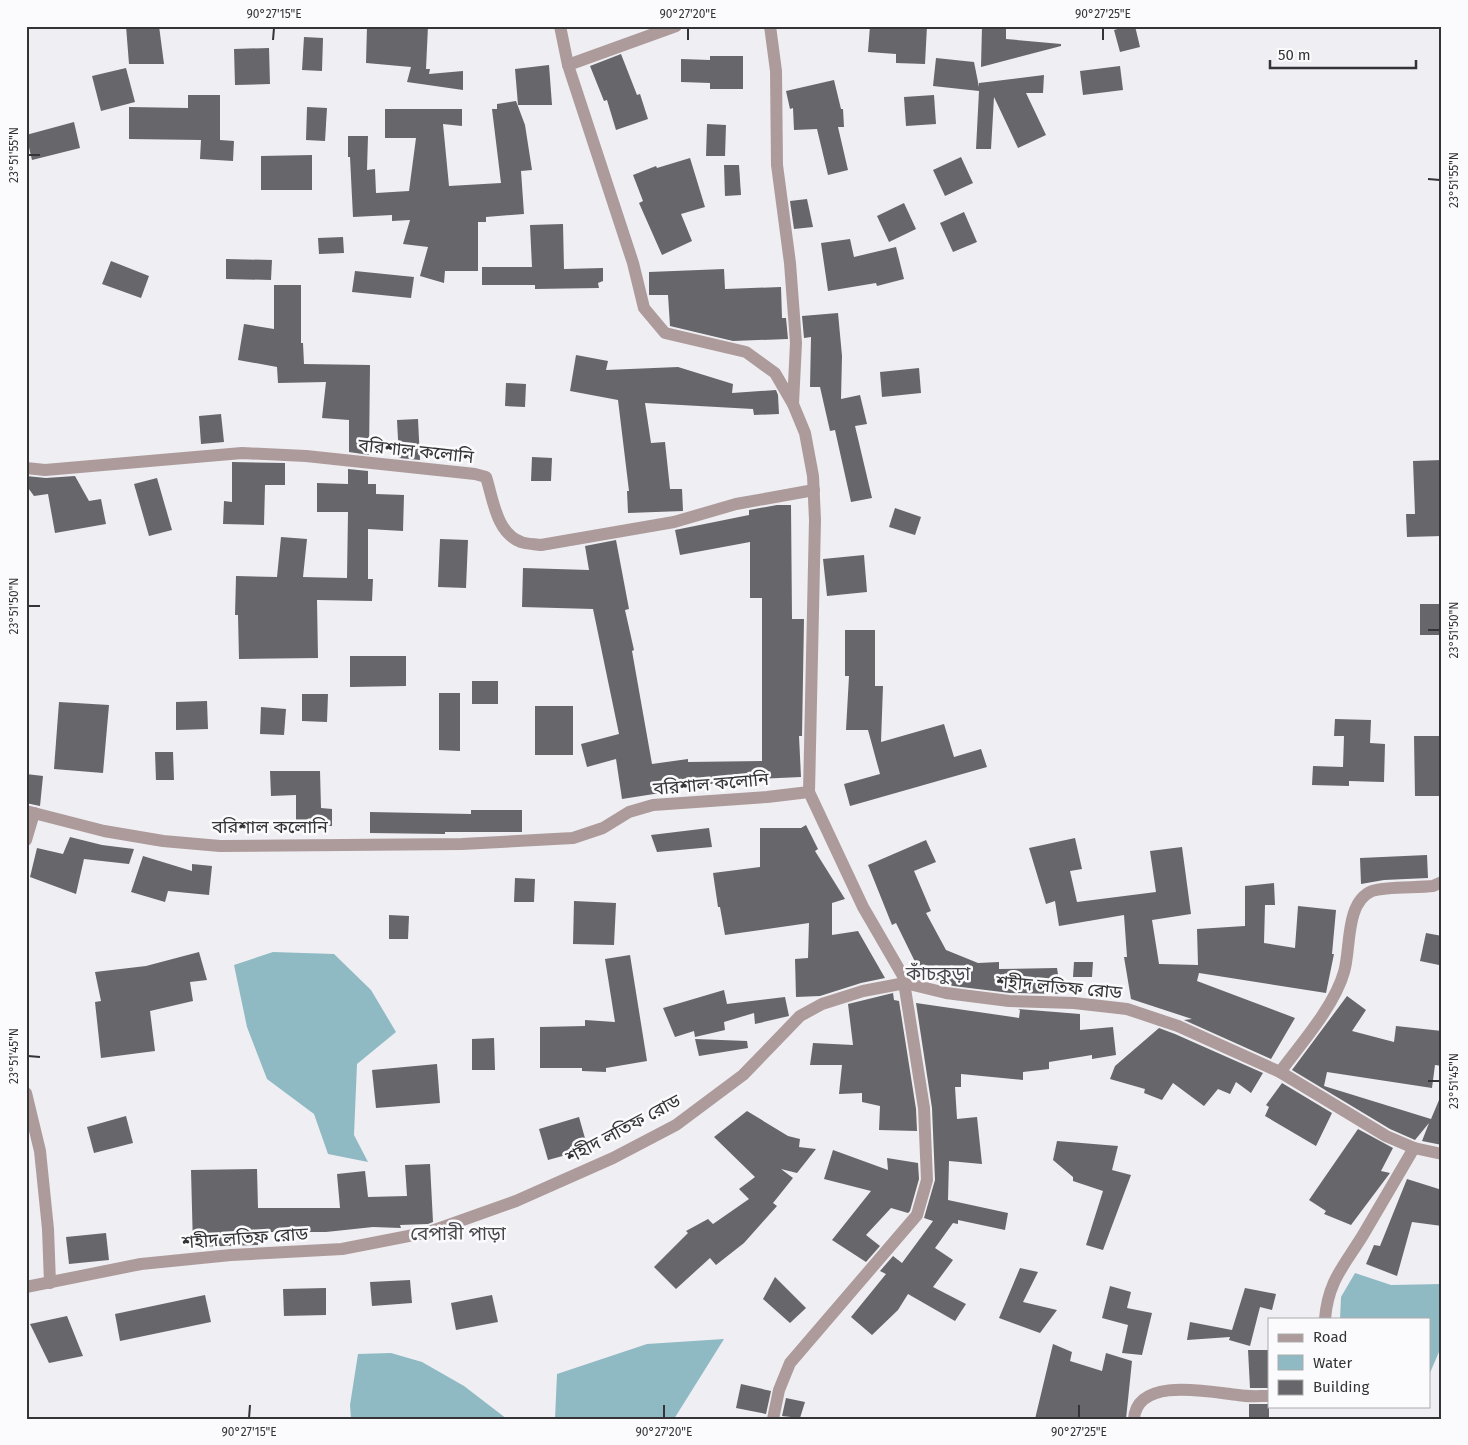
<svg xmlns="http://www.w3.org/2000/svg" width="1468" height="1445" viewBox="0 0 1468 1445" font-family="'Fira Sans','Noto Sans Bengali',sans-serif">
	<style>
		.water { fill: #8fbac3 }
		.building { fill: #66666b }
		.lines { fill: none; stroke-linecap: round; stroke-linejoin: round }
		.minor { stroke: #ad9b9b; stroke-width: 12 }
		.tertiary { stroke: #ad9b9b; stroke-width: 12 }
		.ticks { fill: none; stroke: #343436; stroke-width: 2 }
		.labels { text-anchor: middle; stroke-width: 5; stroke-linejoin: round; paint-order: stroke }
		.street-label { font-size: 18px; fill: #343436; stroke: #fbfbfe }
		.neighbourhood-label { font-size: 19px; fill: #47474c; stroke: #fbfbfe }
		.neatline { fill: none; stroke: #343436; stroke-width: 2 }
		.ticks-label { font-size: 12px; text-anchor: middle; fill: #343436 }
	</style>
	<rect width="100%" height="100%" fill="#eeeef3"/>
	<g class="water">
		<polygon points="273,952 334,954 371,990 396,1032 357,1064 354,1135 368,1162 328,1154 314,1114 267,1079 247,1027 234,965"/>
		<polygon points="1355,1273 1391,1285 1442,1284 1442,1345 1429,1375 1429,1319 1340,1319 1341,1297"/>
		<polygon points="724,1339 674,1419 555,1419 557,1374 647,1344"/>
		<polygon points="391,1353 422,1362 464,1386 507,1419 351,1419 350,1405 358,1354"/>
	</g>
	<g class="building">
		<polygon points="126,26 159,26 164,64 129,64"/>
		<polygon points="367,26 428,26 426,69 430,69 429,74 463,71 463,90 407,82 411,67 366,63"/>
		<polygon points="870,26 927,26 925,64 896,63 896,54 868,52"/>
		<polygon points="982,26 1006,26 1006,39 1061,44 1061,46 981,67"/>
		<polygon points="1128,26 1135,26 1140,47 1120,52 1114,30"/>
		<polygon points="304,37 323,38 322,71 302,70"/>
		<polygon points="269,48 270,84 235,85 234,49"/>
		<polygon points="621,54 637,95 640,94 648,119 616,130 607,100 604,101 590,66"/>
		<polygon points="710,56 743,56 743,89 710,89 710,83 681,82 681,59 710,60"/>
		<polygon points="936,58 974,62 979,87 979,83 1044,75 1043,93 1026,93 1046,135 1018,148 994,97 991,149 976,149 979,91 933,86"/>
		<polygon points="549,65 552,105 518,105 515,69"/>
		<polygon points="1120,66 1123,90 1083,95 1080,71"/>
		<polygon points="126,68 135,102 101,111 92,76"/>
		<polygon points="834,80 841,109 843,109 844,127 838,127 848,170 828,175 817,129 794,130 793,108 790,109 786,91"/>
		<polygon points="188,95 220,95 220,140 234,141 233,161 200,159 201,140 129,139 129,107 188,108"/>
		<polygon points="934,95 936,124 906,126 904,97"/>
		<polygon points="516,101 525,125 532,170 521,171 524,214 486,217 486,222 478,222 478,271 445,271 444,283 420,276 428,247 403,244 410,220 392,221 392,215 353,217 350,157 348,157 348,136 368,136 367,170 375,169 376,193 409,191 416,138 385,138 385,109 462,109 462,126 443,124 449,186 501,183 492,109 497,109 497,104"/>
		<polygon points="307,107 327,108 325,141 306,140"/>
		<polygon points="74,122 80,148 32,160 26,135"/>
		<polygon points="707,124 726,125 725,156 706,156"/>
		<polygon points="312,155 312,190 261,190 261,156"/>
		<polygon points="961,157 973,183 945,196 933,170"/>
		<polygon points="690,158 705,207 681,214 692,241 662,255 639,203 643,201 633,175 656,166 657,168"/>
		<polygon points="724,165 739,165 741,195 725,196"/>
		<polygon points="807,199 813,227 794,229 790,201"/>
		<polygon points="904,203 916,229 889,242 877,216"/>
		<polygon points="964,212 977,242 953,252 940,223"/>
		<polygon points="563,224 564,269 603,268 603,281 598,283 599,288 535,289 535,285 482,285 482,267 532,267 530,225"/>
		<polygon points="343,237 344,253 319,254 318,238"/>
		<polygon points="850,239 854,257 896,247 904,279 877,286 876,283 828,291 821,243"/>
		<polygon points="226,259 272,260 271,280 226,279"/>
		<polygon points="111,261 149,276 141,298 102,284"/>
		<polygon points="724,269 725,289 781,287 782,318 786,318 788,339 733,341 670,326 668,295 649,295 649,272"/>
		<polygon points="355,271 414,277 411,298 352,292"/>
		<polygon points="274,285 301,285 301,343 303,343 304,364 370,365 369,455 349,452 349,420 322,418 326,382 278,383 277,367 238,360 244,324 274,329"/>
		<polygon points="838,313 842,356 841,399 860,395 867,424 855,426 872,498 851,502 835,430 830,431 820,387 810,387 811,337 804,338 802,316"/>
		<polygon points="576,355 608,361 606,370 678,367 733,384 732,393 776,390 778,395 779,414 754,415 753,409 645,403 651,443 665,442 670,489 682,489 683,511 628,513 627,491 629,491 618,400 570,391"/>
		<polygon points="919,368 921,393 882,397 880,372"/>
		<polygon points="506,383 526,384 525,407 505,406"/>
		<polygon points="221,414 224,442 201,444 199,416"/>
		<polygon points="418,419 420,460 399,458 397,420"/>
		<polygon points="532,457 552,458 551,481 531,481"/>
		<polygon points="1442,460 1442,536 1407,537 1406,514 1415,514 1413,461"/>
		<polygon points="232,462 285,463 285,485 265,485 264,525 223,524 224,501 232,502"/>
		<polygon points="348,469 368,471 368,484 376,484 376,494 404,495 403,531 368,529 368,579 373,579 372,601 317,600 318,658 239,659 238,615 235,615 236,576 277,577 281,537 307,539 303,577 347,578 348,512 317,512 317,483 348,484"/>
		<polygon points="26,476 46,478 75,476 89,501 101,499 106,524 55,533 48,494 34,496 26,485"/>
		<polygon points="157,478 172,530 149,536 134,484"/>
		<polygon points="777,505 791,505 792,619 804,619 802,736 799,736 801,777 755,779 755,786 692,783 692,788 622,799 616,759 587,767 581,744 619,734 593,609 522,607 523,568 589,570 585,546 616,540 629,609 625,610 634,650 632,651 652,764 688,759 688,762 762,761 762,598 750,598 750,542 680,555 675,530 749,515 749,510"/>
		<polygon points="895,508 921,517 915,535 889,527"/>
		<polygon points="440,539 468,540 466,588 438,587"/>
		<polygon points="864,555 867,592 827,596 823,559"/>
		<rect x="1420" y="604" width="22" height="31"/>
		<polygon points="845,630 875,630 875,686 883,686 881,742 944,724 954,757 981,749 987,767 850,806 844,784 880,774 868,730 846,730 849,676 845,676"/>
		<polygon points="350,656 406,656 406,686 350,687"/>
		<rect x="472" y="681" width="26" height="23"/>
		<polygon points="439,693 460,693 460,751 439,750"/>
		<polygon points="302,694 328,694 327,722 302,721"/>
		<polygon points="207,701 208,729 176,730 176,702"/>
		<polygon points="59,702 109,705 103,773 54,769"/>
		<rect x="535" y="706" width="38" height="49"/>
		<polygon points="261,707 286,709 284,735 260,734"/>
		<polygon points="1335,719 1371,720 1370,743 1385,744 1384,782 1349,781 1349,786 1312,785 1313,766 1343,767 1344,736 1334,736"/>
		<polygon points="1414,736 1441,736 1442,796 1415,796"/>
		<polygon points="155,752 173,752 174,780 156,780"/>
		<polygon points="270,771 320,771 321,808 332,809 332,826 296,826 296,795 271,796"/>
		<polygon points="26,774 43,776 40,806 26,803"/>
		<polygon points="471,810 522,810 522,832 445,832 445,834 370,833 370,812 471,814"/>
		<polygon points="806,825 818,849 815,851 845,899 832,903 832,935 858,931 885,978 861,983 820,996 796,997 795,959 808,958 809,923 725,935 720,907 718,907 713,873 760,867 760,828 801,828"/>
		<polygon points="709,828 712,847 657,852 651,835"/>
		<polygon points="70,837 102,845 134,849 129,864 84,859 76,894 30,877 37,848 63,854"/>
		<polygon points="1075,838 1082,869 1070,871 1077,902 1156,892 1150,851 1182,847 1191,914 1152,920 1159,964 1198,965 1197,929 1245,926 1245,886 1274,883 1275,905 1265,905 1264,943 1295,948 1298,906 1336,910 1332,954 1334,954 1326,993 1199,973 1197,981 1295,1018 1271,1059 1184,1020 1192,1019 1131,999 1124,957 1127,957 1124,915 1059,926 1055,901 1046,904 1029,848"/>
		<polygon points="926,840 936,862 914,871 931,911 926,913 946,950 978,963 999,962 999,969 1057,968 1061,994 1010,993 953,986 921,974 896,923 892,925 868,865"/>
		<polygon points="1427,855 1428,878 1384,880 1361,884 1360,858"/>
		<polygon points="143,856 192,871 192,864 212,866 209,895 168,891 165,902 131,892"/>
		<polygon points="515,878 535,879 534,902 514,902"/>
		<polygon points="574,901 616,903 614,945 573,944"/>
		<polygon points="389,915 409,916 408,939 389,939"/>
		<polygon points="1426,933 1442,936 1439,965 1420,961"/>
		<polygon points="199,952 207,980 190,982 193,1001 150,1011 155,1051 101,1058 95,1002 101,1001 95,972 146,966"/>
		<polygon points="630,955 647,1061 606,1068 606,1072 582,1071 582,1068 540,1068 540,1027 585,1026 585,1020 615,1022 605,959"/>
		<polygon points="1074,962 1093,962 1092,977 1073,977"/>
		<polygon points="724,990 727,1004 785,997 789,1016 755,1024 754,1013 724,1022 725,1030 695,1037 694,1031 675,1037 663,1008"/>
		<polygon points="893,993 894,1000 899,1001 916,1109 917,1131 879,1130 880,1106 862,1102 862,1093 839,1094 842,1065 810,1065 813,1043 853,1045 848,1004"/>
		<polygon points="1347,996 1366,1010 1352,1031 1394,1042 1396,1026 1442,1031 1442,1066 1435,1065 1432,1088 1327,1072 1324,1086 1431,1119 1442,1093 1442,1145 1422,1141 1429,1123 1415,1140 1390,1129 1292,1070"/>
		<polygon points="916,1003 1019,1018 1020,1010 1018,1009 1080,1014 1080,1030 1113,1027 1116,1055 1092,1059 1092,1055 1049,1062 1049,1069 1023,1072 1023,1080 961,1074 961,1087 955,1087 957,1119 977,1117 982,1164 949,1161 948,1200 1008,1213 1005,1230 958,1220 958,1224 953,1223 935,1248 953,1260 933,1287 966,1304 955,1321 908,1294 898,1310 872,1335 851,1317 886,1274 880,1271 893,1256 902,1263 933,1221 924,1218 935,1180 932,1108"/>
		<polygon points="1159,1028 1175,1034 1263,1073 1251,1093 1236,1082 1230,1094 1218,1089 1204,1106 1173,1083 1162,1100 1144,1093 1145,1089 1110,1079 1115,1066"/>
		<polygon points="494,1038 495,1070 472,1070 472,1039"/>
		<polygon points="695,1039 747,1041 748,1048 699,1056"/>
		<polygon points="437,1064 440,1103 376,1108 372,1070"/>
		<polygon points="1282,1083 1332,1113 1316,1146 1265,1116 1269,1107 1266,1105"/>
		<polygon points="747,1111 788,1136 800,1139 799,1147 816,1149 797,1173 781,1169 793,1178 773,1203 777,1206 744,1243 716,1265 710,1258 676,1289 654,1267 688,1233 686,1231 708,1219 713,1224 749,1199 739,1189 755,1177 714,1137"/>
		<polygon points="126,1116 133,1143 94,1153 87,1127"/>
		<polygon points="579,1117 588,1149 548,1160 539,1129"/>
		<polygon points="1358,1129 1393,1148 1381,1171 1390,1173 1351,1225 1324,1214 1326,1211 1309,1200"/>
		<polygon points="1057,1141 1118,1146 1112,1170 1131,1175 1103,1250 1086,1245 1103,1191 1073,1181 1073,1177 1053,1160"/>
		<polygon points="833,1150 888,1170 887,1158 918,1163 919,1179 910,1211 908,1213 891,1208 866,1235 880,1246 866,1262 832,1240 871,1191 824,1179"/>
		<polygon points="430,1164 433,1222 428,1224 400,1225 401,1228 373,1227 326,1232 258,1232 258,1245 193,1247 191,1170 257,1169 258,1208 340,1208 337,1174 365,1171 368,1197 407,1196 405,1165"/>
		<polygon points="1407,1179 1442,1190 1442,1226 1412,1222 1397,1276 1366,1264 1374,1245 1380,1246"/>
		<polygon points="106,1233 109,1260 69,1264 66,1237"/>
		<polygon points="1020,1268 1038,1272 1023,1302 1057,1310 1040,1333 999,1318"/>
		<polygon points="775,1277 806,1308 790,1323 763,1299"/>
		<polygon points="410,1280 412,1303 372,1306 370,1282"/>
		<polygon points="1110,1286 1131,1292 1127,1308 1152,1313 1142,1355 1122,1353 1128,1325 1102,1318"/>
		<polygon points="326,1288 326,1315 284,1316 283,1289"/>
		<polygon points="1245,1288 1276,1294 1272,1310 1260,1307 1250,1346 1229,1340 1230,1337 1187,1340 1190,1322 1232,1330"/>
		<polygon points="205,1295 211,1322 120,1341 115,1314"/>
		<polygon points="492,1295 498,1322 456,1330 451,1303"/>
		<polygon points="67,1316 83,1356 49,1363 30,1324"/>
		<polygon points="1053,1344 1072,1352 1070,1361 1102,1371 1106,1353 1132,1361 1126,1419 1035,1419"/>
		<polygon points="1248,1350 1269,1350 1269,1388 1250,1388"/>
		<polygon points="741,1384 771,1391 766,1414 736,1408"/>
		<polygon points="786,1398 805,1402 800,1418 782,1416"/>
		<rect x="1249" y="1404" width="20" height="15"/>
	</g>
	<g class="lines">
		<g class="minor">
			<polyline points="560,26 568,65"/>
			<polyline points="676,26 568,65 633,263 644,308 665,333 746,352 775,373 793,404 805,433 813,476 815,520 809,792 863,907 903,976 924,1108 927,1180 917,1215 790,1363 779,1390 773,1419"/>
			<polyline points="770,26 776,71 777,165 790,263 796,343 793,404"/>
			<path d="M26,468L45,470L242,453L306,456L475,474L486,477C493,498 496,533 521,542C526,544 534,544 541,545L674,522L736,504L814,490"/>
			<polyline points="26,811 104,831 163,841 220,846 462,844 573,838 603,828 629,812 653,805 767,797 809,792"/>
			<polyline points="26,840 34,813"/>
			<path d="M1280,1072C1301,1044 1335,1005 1344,972C1351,949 1345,902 1372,891C1385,886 1418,888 1433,886L1442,882"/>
			<polyline points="26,1093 40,1151 48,1229 50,1283"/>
			<path d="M1325,1319C1328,1281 1344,1266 1363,1235C1380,1206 1397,1177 1414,1148"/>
			<path d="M1134,1419C1137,1376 1210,1392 1238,1395C1248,1397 1259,1396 1269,1396"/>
		</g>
		<polyline class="tertiary" points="26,1287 141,1264 231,1255 342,1249 429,1232 516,1201 613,1158 676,1125 743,1075 800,1016 822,1004 863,991 905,983 946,993 1009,1001 1074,1003 1127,1009 1178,1026 1280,1072 1386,1136 1414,1148 1442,1154"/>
	</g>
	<path class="ticks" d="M273,40L274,28M688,40V28M1103,40V28M28,155H40M1428,179L1440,180M28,606H40M1428,630H1440M28,1056L40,1057M1428,1081H1440M249,1418L250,1405M664,1418V1405M1079,1418V1405"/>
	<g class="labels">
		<g class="street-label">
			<text transform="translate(416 451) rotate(6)" y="6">বরিশাল কলোনি</text>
			<text transform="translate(711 784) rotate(-5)" y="6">বরিশাল কলোনি</text>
			<text x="270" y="833">বরিশাল কলোনি</text>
			<text transform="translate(1059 987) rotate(5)" y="6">শহীদ লতিফ রোড</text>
			<text transform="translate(623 1129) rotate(-28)" y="6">শহীদ লতিফ রোড</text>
			<text transform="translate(245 1238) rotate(-4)" y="6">শহীদ লতিফ রোড</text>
		</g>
		<g class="neighbourhood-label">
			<text x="938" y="980">কাঁচকুড়া</text>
			<text x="458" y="1240">বেপারী পাড়া</text>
		</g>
	</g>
	<rect width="1468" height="1445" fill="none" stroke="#fbfbfe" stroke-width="55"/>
	<rect x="1268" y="1318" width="162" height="90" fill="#fbfbfe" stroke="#ababae"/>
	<rect x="1278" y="1334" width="25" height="8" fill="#ad9b9b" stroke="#ababae"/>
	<text x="1313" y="1342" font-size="15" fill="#343436">Road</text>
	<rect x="1278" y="1355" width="25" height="15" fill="#8fbac3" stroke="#ababae"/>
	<text x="1313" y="1368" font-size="15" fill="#343436">Water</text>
	<rect x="1278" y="1380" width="25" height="15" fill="#66666b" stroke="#ababae"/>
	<text x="1313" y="1392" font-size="15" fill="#343436">Building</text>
	<path d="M1270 60v8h146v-8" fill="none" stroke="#343436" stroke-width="2.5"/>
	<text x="1278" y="60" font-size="15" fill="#343436" stroke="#fbfbfe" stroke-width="4" paint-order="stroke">50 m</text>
	<rect x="28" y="28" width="1412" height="1390" class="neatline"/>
	<g class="ticks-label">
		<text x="274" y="18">90°27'15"E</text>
		<text x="688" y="18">90°27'20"E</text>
		<text x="1103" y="18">90°27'25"E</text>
		<text transform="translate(14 155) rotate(-90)" y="4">23°51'55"N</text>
		<text transform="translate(1454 180) rotate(-90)" y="4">23°51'55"N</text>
		<text transform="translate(14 606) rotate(-90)" y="4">23°51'50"N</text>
		<text transform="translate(1454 630) rotate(-90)" y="4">23°51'50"N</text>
		<text transform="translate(14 1056) rotate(-90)" y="4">23°51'45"N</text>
		<text transform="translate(1454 1081) rotate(-90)" y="4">23°51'45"N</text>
		<text x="249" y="1436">90°27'15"E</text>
		<text x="664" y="1436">90°27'20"E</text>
		<text x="1079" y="1436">90°27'25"E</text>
	</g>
</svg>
